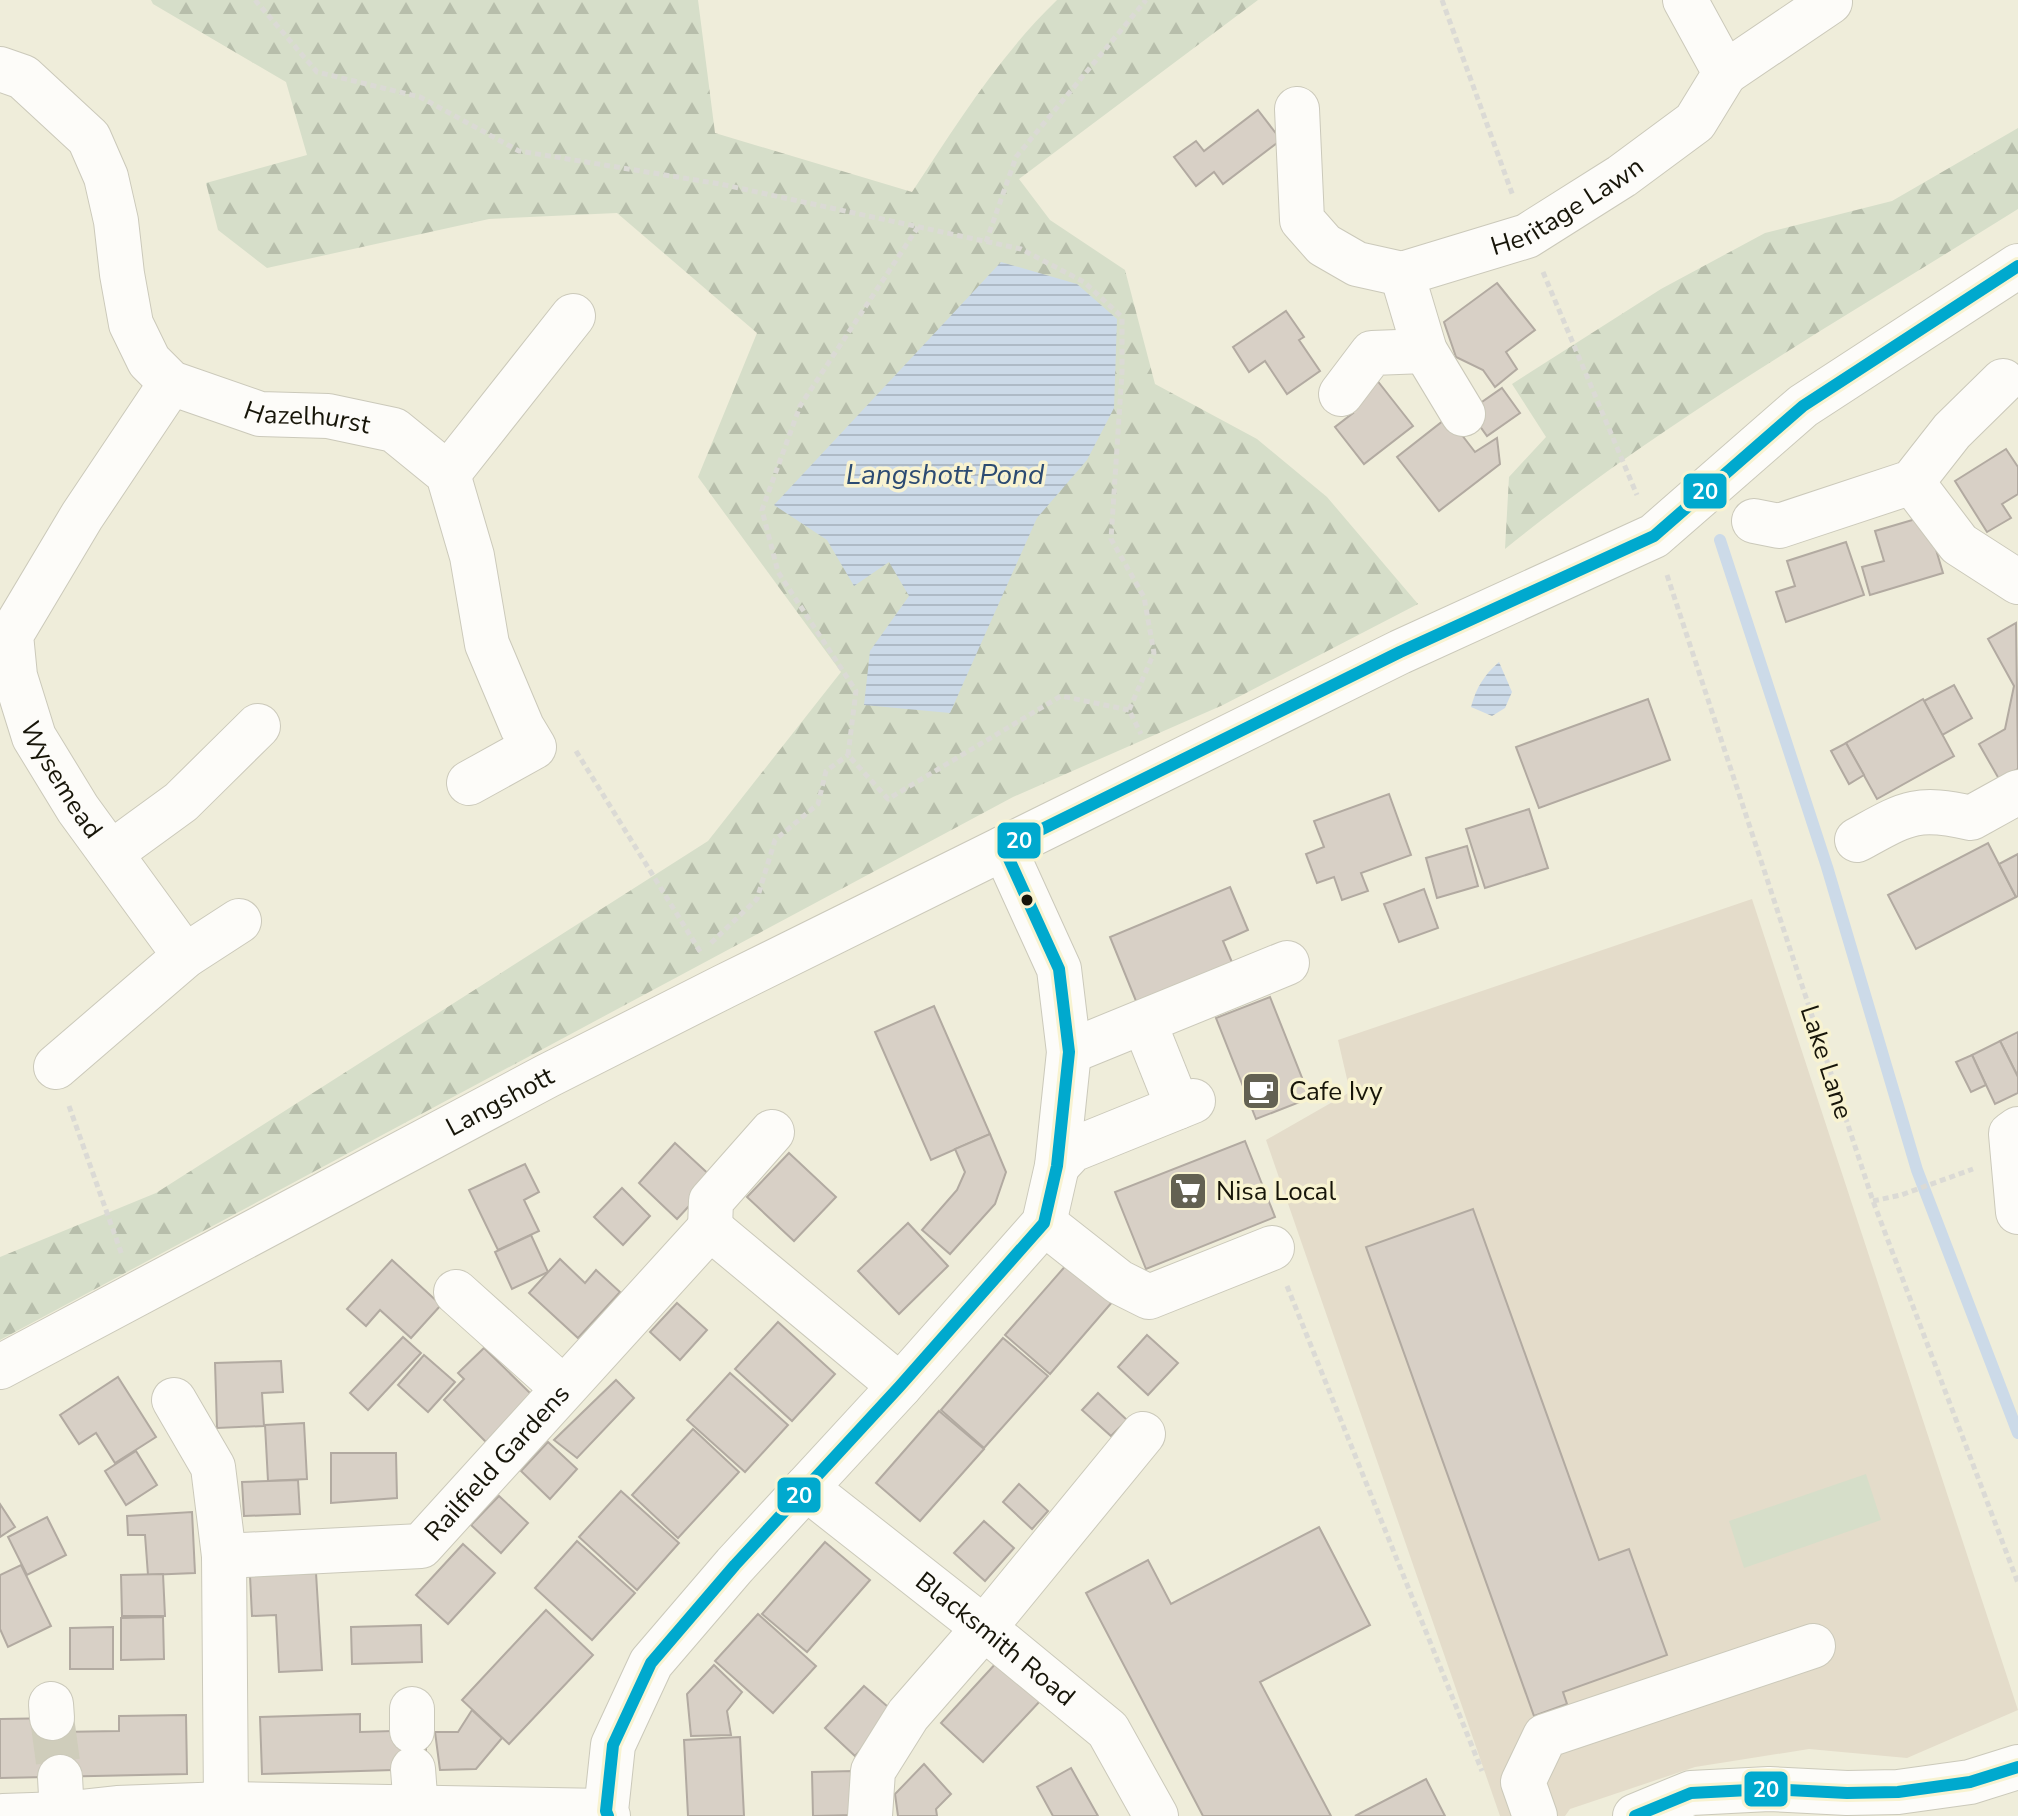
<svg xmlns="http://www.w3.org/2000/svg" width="2018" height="1816" viewBox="0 0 2018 1816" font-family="'Nunito Sans',sans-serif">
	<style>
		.education { fill: #e4dcca }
		.grass { fill: #d6dec9 }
		.forest { fill: url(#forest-firs) }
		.water { fill: url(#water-rules) }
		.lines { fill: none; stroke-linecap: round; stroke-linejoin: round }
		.stream { stroke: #ccdae8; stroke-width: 12 }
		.building { fill: #d8d0c6; stroke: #b2aaa1; stroke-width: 2 }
		.minor-tunnel { stroke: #cfcdbb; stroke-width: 44; stroke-dasharray: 44 22; stroke-linecap: butt }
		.minor-casing { stroke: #cbc9ba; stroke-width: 46 }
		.path { stroke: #dbdad5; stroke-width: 5; stroke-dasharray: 6 4; stroke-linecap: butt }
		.minor { stroke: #fdfcf9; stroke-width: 44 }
		.bus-1-casing { stroke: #f8f3d1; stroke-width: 18 }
		.bus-1 { stroke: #00a9ce; stroke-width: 12 }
		.bus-dot { fill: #171509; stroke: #f8f3d1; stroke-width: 3 }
		.labels { text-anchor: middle; stroke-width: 7; stroke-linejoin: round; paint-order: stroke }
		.street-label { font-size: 26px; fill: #171509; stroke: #f8f3d1 }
		.poi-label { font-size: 26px; fill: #171509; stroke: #f8f3d1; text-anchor: start }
		.water-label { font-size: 28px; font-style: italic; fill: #2c4b72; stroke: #f8f3d1 }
		.line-badge { stroke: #f8f3d1; stroke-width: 3 }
		.badge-label { font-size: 22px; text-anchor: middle; font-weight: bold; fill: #fff }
	</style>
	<defs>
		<pattern id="forest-firs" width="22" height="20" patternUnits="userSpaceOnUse" patternTransform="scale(2)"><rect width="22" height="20" fill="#d6dec9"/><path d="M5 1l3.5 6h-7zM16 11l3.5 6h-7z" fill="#b7beab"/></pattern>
		<pattern id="water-rules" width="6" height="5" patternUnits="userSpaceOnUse" patternTransform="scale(2)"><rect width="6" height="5" fill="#ccdae8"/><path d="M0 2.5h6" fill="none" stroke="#aebac6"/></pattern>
	</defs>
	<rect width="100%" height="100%" fill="#efedda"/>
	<polygon class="education" points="1752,899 2018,1710 1907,1758 1809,1749 1695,1767 1570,1809 1565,1816 1500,1816 1266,1140 1350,1092 1338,1040"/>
	<polygon class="grass" points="1866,1474 1881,1520 1744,1568 1729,1521"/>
	<g class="forest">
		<path d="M151,0H698L715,133L912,192C956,125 999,56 1057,0H1258L1019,179L1050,220L1125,270L1155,384L1257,439L1327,497L1418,604L1223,705L1013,797L0,1340V1257L156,1193L708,841L841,672L698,477L757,333L617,213L489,219L267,268L218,230L206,183L307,155L286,82L153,4Z"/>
		<path d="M2018,128V209C1844,318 1664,420 1505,549L1509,477L1546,437L1512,384L1661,289L1765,233L1892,201Z"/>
	</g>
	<g class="water">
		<polygon points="1001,262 1077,284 1117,319 1114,408 1087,460 1037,518 950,713 864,705 870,651 909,596 889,562 854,586 827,540 774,505"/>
		<path d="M1499,662L1512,692L1505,708L1492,716L1471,707C1476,688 1484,675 1499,662Z"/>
	</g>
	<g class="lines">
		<polyline class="stream" points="1720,540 1827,867 1917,1170 2018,1433"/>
	</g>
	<g class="building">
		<polygon points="1258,110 1281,140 1223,184 1214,172 1196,186 1174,157 1196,141 1204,151"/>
		<polygon points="1497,283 1535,330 1506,352 1517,369 1495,387 1483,370 1456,357 1444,322"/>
		<polygon points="1286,311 1304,337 1299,340 1320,371 1287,394 1265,361 1249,372 1233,347"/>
		<polygon points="1376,379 1413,426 1364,464 1335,427 1353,413 1345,403"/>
		<polygon points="1502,388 1520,413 1487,436 1469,411"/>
		<polygon points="1448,417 1475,452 1497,438 1500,464 1439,511 1397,457"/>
		<polygon points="2006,449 2018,467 2018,494 2002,504 2011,518 1987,532 1955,481"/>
		<polygon points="1926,516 1943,573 1870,595 1862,567 1884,561 1875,531"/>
		<polygon points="1846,542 1864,595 1786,622 1776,592 1795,586 1787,561"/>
		<polygon points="2016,623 2018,769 1999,779 1979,744 2005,729 2014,686 1988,639"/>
		<polygon points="1954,685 1972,718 1942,735 1924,701"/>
		<polygon points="1648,699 1670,760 1539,808 1516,747"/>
		<polygon points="1923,699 1954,756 1877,799 1846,743"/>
		<polygon points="1846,743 1864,775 1849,784 1831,751"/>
		<polygon points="1389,794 1411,855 1361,873 1368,891 1342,900 1334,877 1317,883 1306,854 1324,847 1314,821"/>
		<polygon points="1529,809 1548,868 1485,888 1466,829"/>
		<polygon points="1988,843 2016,897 1916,949 1888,895"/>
		<polygon points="1467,846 1478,886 1437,898 1426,858"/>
		<polygon points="2018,854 2018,896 2016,897 1999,864"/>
		<polygon points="1230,887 1248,930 1223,941 1234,967 1138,1006 1110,937"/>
		<polygon points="1424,889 1438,928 1399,942 1384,904"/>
		<polygon points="1270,997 1310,1098 1256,1119 1216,1018"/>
		<polygon points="934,1006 990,1134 931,1160 875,1032"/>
		<polygon points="2018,1032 2018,1077 2000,1041"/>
		<polygon points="2000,1041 2018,1077 2018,1093 1995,1104 1972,1055"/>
		<polygon points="1972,1055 1986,1085 1971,1092 1956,1062"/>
		<polygon points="990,1134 1006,1172 995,1204 950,1254 922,1230 957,1190 965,1172 955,1149"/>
		<polygon points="1245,1141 1275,1217 1146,1269 1115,1192"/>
		<polygon points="675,1143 714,1179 677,1219 639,1183"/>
		<polygon points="789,1153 836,1197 794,1241 747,1197"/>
		<polygon points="525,1164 539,1192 524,1200 539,1231 498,1250 469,1190"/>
		<polygon points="622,1188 650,1216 623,1245 594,1217"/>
		<polygon points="1473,1209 1599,1560 1629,1549 1667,1655 1563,1692 1567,1704 1534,1716 1366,1247"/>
		<polygon points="908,1223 948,1266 899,1314 858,1271"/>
		<polygon points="531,1235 548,1272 512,1289 495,1252"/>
		<polygon points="560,1259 585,1283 596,1270 620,1292 578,1338 529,1293"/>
		<polygon points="392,1260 441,1305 411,1338 380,1310 366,1326 347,1309"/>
		<polygon points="1068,1263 1113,1301 1050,1374 1005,1335"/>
		<polygon points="677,1303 707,1330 680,1360 650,1332"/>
		<polygon points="778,1322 835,1374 792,1421 735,1369"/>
		<polygon points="1147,1335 1178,1363 1148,1395 1118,1367"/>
		<polygon points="403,1337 421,1353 368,1410 350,1393"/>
		<polygon points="1003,1338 1048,1376 984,1448 941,1410"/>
		<polygon points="484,1348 532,1395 486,1442 444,1400 464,1379 458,1373"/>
		<polygon points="424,1355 455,1382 428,1412 398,1385"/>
		<polygon points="281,1361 283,1392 262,1393 264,1426 217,1428 215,1363"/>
		<polygon points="730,1373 788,1425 745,1472 687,1420"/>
		<polygon points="118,1377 156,1437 115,1463 96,1433 79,1444 60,1415"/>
		<polygon points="616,1380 634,1398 577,1458 554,1440"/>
		<polygon points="1098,1393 1127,1420 1111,1436 1082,1410"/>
		<polygon points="939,1411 984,1449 920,1521 876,1483"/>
		<polygon points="304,1423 307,1479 268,1481 265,1425"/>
		<polygon points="693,1429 739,1472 678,1538 632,1495"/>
		<polygon points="548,1442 577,1469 550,1499 521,1471"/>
		<polygon points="136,1451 157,1485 126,1505 105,1471"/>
		<polygon points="331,1453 396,1453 397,1498 331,1503"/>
		<polygon points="298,1480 300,1514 244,1516 242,1482"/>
		<polygon points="1019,1484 1048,1511 1032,1529 1003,1502"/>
		<polygon points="621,1491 679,1543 637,1590 579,1537"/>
		<polygon points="499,1496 528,1523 501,1553 471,1525"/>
		<polygon points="0,1504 15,1527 0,1537"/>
		<polygon points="192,1512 195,1573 148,1575 145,1535 128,1535 127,1516"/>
		<polygon points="47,1517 66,1555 27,1575 8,1537"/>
		<polygon points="984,1521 1014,1548 985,1581 954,1553"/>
		<polygon points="1319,1527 1370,1625 1260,1682 1331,1816 1203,1816 1086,1593 1148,1560 1171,1604"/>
		<polygon points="577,1541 635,1593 592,1640 535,1588"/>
		<polygon points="825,1542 870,1580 807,1652 762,1614"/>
		<polygon points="463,1544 495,1573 448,1624 416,1595"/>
		<polygon points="21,1565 51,1626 8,1647 0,1629 0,1575"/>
		<polygon points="316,1573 322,1670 279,1672 276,1615 252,1616 250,1576"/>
		<polygon points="163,1574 165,1616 122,1616 121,1575"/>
		<polygon points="546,1610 593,1655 509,1744 462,1700"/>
		<polygon points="758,1614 816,1666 773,1713 715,1661"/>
		<polygon points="163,1617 164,1659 121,1660 121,1618"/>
		<polygon points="421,1625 422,1662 352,1664 351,1627"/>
		<polygon points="113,1627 113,1669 70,1669 70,1628"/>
		<polygon points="998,1661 1041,1700 983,1762 941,1723"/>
		<polygon points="714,1665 742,1692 727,1711 731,1735 691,1736 687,1694"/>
		<polygon points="864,1686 895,1713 855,1756 825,1728"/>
		<polygon points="472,1710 502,1738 476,1769 440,1770 435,1732 458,1732"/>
		<polygon points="360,1714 360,1732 426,1730 426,1769 262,1774 260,1717"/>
		<polygon points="186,1715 187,1774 0,1778 0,1719 59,1718 60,1732 119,1731 119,1716"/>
		<polygon points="740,1737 744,1816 688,1816 684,1740"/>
		<polygon points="924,1764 951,1794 936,1809 937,1816 898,1816 895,1794"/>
		<polygon points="1071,1768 1098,1816 1053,1816 1037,1787"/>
		<polygon points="853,1771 854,1815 813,1816 812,1772"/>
		<polygon points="1426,1779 1445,1816 1355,1816"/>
	</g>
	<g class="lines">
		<polyline class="minor-tunnel" points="52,1718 60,1777"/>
		<g class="minor-casing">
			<g id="minor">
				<path id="s1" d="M0,69L23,77L89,138L106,177L116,221L122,274L131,324L149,361L171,383L260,414L328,416L394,430L448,474L472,556L487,644L522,727L534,747L469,783"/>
				<polyline points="1725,73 1830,2"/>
				<path id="s2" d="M1297,109L1302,220L1324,245L1357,264L1402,274L1527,236L1622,176L1695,122L1725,73L1685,0"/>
				<polyline points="1402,274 1425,351 1463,414"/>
				<path id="s3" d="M171,383L82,516L11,635L15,676L34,737L78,809L185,956"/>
				<polyline points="1341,394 1372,353 1425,351"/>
				<polyline points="448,474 573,316"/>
				<polyline points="1912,482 1959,544 2018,582"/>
				<polyline points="1754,521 1779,526 1912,482 1952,431 2003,381"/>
				<path d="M1857,840C1905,814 1915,805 1971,818L2018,792"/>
				<polyline points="111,853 181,802 258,726"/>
				<polyline points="1144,1022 1178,1107"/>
				<polyline points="1069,1052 1287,963"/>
				<polyline points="56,1067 185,956 239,921"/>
				<polyline points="2018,1129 2011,1134 2018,1212"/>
				<polyline points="1057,1166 1072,1150 1193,1101"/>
				<polyline points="1044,1223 1119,1282 1149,1297 1272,1248"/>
				<polyline points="710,1228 900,1386"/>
				<polyline points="710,1228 711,1201 772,1132"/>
				<polyline points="456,1292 563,1388"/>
				<path id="s4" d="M0,1367L547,1076L723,987L1400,652L1654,536L1803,406L2018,266"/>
				<polyline points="174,1400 213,1467 224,1556"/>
				<path id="s5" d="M806,1488L984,1628L1108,1730L1156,1816"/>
				<polyline points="51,1704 52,1718"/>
				<polyline points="412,1731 412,1709"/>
				<polyline points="413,1769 416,1809"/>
				<polyline points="60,1777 62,1814"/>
				<path id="s6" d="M226,1804L224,1556L421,1546L710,1228"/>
				<polyline points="3,1816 62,1814 117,1808 226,1804 606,1811"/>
				<polyline points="608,1816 606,1811 613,1745 651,1663 735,1565 900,1386 1044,1223 1057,1166 1069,1052 1059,969 1004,848"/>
				<polyline points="870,1816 873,1771 908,1715 984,1628 1143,1434"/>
				<polyline points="1535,1816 1523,1782 1545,1736 1813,1646"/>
				<polyline points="1635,1816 1691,1793 1769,1789 1847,1793 1898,1792 1970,1782 2018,1767"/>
			</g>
		</g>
		<g class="path">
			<polyline points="255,0 317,72 420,97 519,151 720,184 1021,249 1084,282 1122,317 1122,372 1111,539 1144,597 1154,653 1129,710 1141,734"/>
			<polyline points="1442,0 1513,196"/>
			<polyline points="918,227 800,406 762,510 778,572 856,691 848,755 888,799 1061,696 1129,710"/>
			<polyline points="986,242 1016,157 1146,0"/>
			<polyline points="1543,272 1637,495"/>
			<polyline points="1667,575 1873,1201 2018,1583"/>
			<polyline points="576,751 701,953"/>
			<polyline points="711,943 757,899 775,840 818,804 826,771 848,755"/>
			<polyline points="69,1106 122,1255"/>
			<polyline points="1873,1201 1901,1195 1973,1169"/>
			<polyline points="1287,1286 1482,1771"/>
		</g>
		<use href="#minor" class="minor"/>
		<g class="bus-1-casing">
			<g id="bus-1">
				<polyline points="608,1816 606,1811 613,1745 651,1663 735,1565 900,1386 1044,1223 1057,1166 1069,1052 1059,969 1004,848 1400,652 1654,536 1803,406 2018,266"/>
				<polyline points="1635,1816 1691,1793 1769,1789 1847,1793 1898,1792 1970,1782 2018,1767"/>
			</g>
		</g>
		<use href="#bus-1" class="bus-1"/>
	</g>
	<defs>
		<g id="cafe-square" transform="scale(2)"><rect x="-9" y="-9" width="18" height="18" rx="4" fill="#636152" stroke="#f8f3d1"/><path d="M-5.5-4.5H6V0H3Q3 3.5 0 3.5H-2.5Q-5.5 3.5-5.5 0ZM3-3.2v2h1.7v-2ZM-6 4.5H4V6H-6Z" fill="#fff"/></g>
		<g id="supermarket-square" transform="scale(2)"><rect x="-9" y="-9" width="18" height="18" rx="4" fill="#636152" stroke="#f8f3d1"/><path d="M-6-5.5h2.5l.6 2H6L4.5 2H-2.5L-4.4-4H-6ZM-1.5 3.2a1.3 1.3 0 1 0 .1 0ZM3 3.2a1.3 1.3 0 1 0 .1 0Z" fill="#fff"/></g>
	</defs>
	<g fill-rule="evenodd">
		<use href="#cafe-square" x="1261" y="1091"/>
		<use href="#supermarket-square" x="1188" y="1191"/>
	</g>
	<circle class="bus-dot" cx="1027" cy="900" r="7"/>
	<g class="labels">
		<g class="street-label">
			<text dy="9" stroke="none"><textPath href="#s2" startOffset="408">Heritage Lawn</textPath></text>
			<text dy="9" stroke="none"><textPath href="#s1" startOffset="520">Hazelhurst</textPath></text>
			<text dy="9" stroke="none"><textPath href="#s3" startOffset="454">Wysemead</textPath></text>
			<text transform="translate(1827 1062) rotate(72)" y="9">Lake Lane</text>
			<text dy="9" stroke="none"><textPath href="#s4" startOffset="566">Langshott</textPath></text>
			<text dy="9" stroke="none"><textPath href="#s6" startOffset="558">Railfield Gardens</textPath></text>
			<text dy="9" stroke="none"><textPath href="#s5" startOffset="242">Blacksmith Road</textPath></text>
		</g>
		<g class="poi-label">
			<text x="1289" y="1100">Cafe Ivy</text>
			<text x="1216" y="1200">Nisa Local</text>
		</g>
		<g class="water-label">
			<text x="945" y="484">Langshott Pond</text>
		</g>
	</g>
	<g class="line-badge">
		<rect x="1682" y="472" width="46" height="38" rx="8" fill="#00a9ce"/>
		<rect x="996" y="821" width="46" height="39" rx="8" fill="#00a9ce"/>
		<rect x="776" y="1476" width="46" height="38" rx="8" fill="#00a9ce"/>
		<rect x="1743" y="1770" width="46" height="38" rx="8" fill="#00a9ce"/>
	</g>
	<g class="badge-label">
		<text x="1705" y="499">20</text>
		<text x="1019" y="848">20</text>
		<text x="799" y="1503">20</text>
		<text x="1766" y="1797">20</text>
	</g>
</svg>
